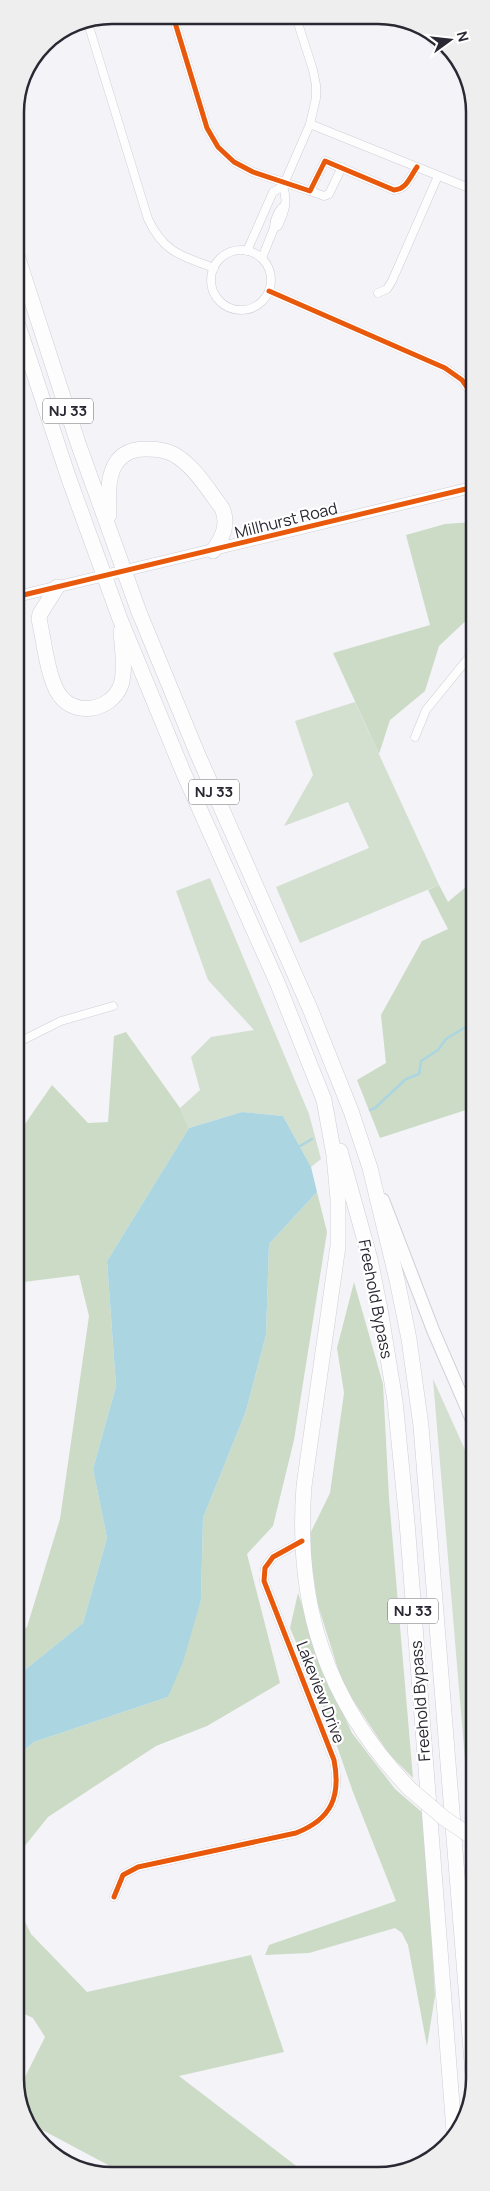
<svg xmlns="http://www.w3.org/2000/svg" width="490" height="2191" viewBox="0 0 490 2191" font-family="Manrope,sans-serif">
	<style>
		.green { fill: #d3dfcf }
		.forest { fill: #ccdbc6 }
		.water { fill: #abd6e1 }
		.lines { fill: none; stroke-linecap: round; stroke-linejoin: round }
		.stream { stroke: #abd6e1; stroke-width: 2.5 }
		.street-casing { stroke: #cfced6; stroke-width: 9 }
		.secondary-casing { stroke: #cfced6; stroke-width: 12 }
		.primary-casing { stroke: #cfced6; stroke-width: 14 }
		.highway-casing { stroke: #cfced6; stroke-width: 16 }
		.street { stroke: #fdfdfe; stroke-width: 8 }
		.secondary { stroke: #fdfdfe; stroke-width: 11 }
		.primary { stroke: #fdfdfe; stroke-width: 12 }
		.highway { stroke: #fdfdfe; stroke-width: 15 }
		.highway-bridge-casing { stroke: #cfced6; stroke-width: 16; stroke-linecap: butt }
		.highway-bridge { stroke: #fdfdfe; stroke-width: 15 }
		.cycleway-casing { stroke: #fff; stroke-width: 8 }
		.cycleway { stroke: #e8590c; stroke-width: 5 }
		.labels { text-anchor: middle; stroke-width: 4.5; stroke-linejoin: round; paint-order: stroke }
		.shield { fill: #fff; stroke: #6a6870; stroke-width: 1 }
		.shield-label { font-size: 15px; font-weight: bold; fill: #2a2832 }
		.street-label { font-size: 16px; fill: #2a2832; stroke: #fff }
		.rim { fill: none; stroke: #2a2832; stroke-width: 2.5 }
	</style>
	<rect width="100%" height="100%" fill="#f3f3f8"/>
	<g class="green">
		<polygon points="355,702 439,885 300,943 276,887 369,848 348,802 284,826 313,775 295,721"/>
		<polygon points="210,878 309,1114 321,1159 311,1167 283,1116 242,1112 189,1128 180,1108 200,1090 191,1057 211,1037 254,1030 208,980 176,891"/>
		<polygon points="433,1379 475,1472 475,1767 466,1772"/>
	</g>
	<g class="forest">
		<polygon points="474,522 474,613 439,646 425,691 390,720 379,754 333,653 430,625 406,535 445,524"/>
		<polygon points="474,880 475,1107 380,1138 357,1080 386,1063 381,1015 422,941 448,929 428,890 439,885 448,902"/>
		<polygon points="126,1032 180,1108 189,1128 107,1261 116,1386 93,1469 107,1538 83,1623 16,1677 16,1635 27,1627 60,1519 89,1316 79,1275 16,1283 16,1137 52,1085 88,1123 108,1122 114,1036"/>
		<polygon points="317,1192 327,1232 294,1440 273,1526 247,1554 280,1683 207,1726 156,1746 48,1817 16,1857 16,1757 34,1742 168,1697 201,1600 203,1518 246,1411 266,1335 269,1244"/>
		<polygon points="354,1282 383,1384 389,1498 413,1778 389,1754 343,1685 317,1602 308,1538 330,1493 344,1393 337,1348"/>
		<polygon points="298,1593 324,1671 352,1733 395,1789 424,1814 435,1996 427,2046 408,1945 402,1933 395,1928 309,1953 265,1955 269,1945 396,1901 353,1792 323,1706 290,1628"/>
		<polygon points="16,1903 31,1934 87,1992 251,1955 284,2052 179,2076 308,2175 125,2174 31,2124 17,2093 45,2037 33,2018 16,2010"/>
	</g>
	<polygon class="water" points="242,1112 283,1116 311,1167 317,1192 269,1244 266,1335 246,1411 203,1518 201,1600 183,1662 168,1697 34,1742 16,1757 16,1677 83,1623 107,1538 93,1469 116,1386 107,1261 189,1128"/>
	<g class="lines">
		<g class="stream">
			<polyline points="370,1110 375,1108 406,1079 419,1074 421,1061 438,1050 446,1039 474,1022"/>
			<polyline points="300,1146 312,1139"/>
		</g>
		<g class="street-casing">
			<g id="street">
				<path d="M173,16L207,128L218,147L234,162L253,172L310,191L325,161L394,190C407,189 410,177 417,167"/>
				<path d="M87,20L148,219C164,253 182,256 214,268"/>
				<polyline points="429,35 438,47 454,56"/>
				<polyline points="310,124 474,190"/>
				<polyline points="310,191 324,196 329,194 342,167"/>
				<path d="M274,228C274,220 278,210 284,206"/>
				<circle cx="241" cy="280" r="30"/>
				<polyline points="247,251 273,192 283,186 310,124 316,98 316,85 313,70 296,17"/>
				<path d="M262,258L274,228L278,226C285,211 288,202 283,186"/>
				<polyline points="269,291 445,368 462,380 474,397"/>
				<polyline points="378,293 387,289 392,281 438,176"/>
				<polyline points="415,737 426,710 474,651"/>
				<polyline points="15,1044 61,1021 113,1006"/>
				<path d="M114,1897L123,1875L138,1867L296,1833C332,1819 341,1796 334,1760L264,1581L265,1568L273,1557L302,1541"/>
			</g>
		</g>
		<g class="secondary-casing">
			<polyline id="secondary" points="15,597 474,487"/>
		</g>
		<g class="primary-casing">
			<polyline id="primary" points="383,1200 433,1330 475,1427"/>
		</g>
		<g class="highway-casing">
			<g id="highway">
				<polyline points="15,249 78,443 139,612 198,755 311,1011 351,1111 370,1168 397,1280 409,1339 421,1426 474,2087"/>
				<path d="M15,316L69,479L120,619L184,774L277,982L324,1100L334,1155L338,1199V1246L304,1486C295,1606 326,1702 410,1789"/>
				<path d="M109,515C107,486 107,448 147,449C155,449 165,450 173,454C194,465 208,490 222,508C229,524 223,537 213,551"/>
				<path d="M57,587L40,614L39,619C44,641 47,672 57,691C71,718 111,712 121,685C126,669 122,647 121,631"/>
				<polyline points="340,1151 370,1259 380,1309 395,1401 407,1522 454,2131"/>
			</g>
		</g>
		<use href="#street" class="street"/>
		<use href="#secondary" class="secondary"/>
		<use href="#primary" class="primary"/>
		<use href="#highway" class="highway"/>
		<g class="highway-bridge-casing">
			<polyline id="highway-bridge" points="410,1789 444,1818 475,1839"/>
		</g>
		<use href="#highway-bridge" class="highway-bridge"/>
		<g class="cycleway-casing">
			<g id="cycleway">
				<path d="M173,16L207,128L218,147L234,162L253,172L310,191L325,161L394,190C407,189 410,177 417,167"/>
				<polyline points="269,291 445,368 462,380 474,397"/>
				<polyline points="15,597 474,487"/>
				<path d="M114,1897L123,1875L138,1867L296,1833C332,1819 341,1796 334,1760L264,1581L265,1568L273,1557L302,1541"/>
			</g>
		</g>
		<use href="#cycleway" class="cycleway"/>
	</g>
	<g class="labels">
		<g class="shield">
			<rect x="43" y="398.5" width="50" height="25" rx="4"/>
			<rect x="189" y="779.5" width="50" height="25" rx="4"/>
			<rect x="388" y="1598.5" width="50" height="25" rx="4"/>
		</g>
		<g class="shield-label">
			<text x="68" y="416">NJ 33</text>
			<text x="214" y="797">NJ 33</text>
			<text x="413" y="1616">NJ 33</text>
		</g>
		<g class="street-label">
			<text transform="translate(286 520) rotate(-14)" y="6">Millhurst Road</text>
			<text transform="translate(376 1299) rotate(79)" y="6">Freehold Bypass</text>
			<text transform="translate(321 1692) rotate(69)" y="6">Lakeview Drive</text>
			<text transform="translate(420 1701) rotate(-94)" y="6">Freehold Bypass</text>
		</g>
	</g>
	<path d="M0 0H490V2191H0ZM112 24H378A88 88 0 0 1 466 112V2079A88 88 0 0 1 378 2167H112A88 88 0 0 1 24 2079V112A88 88 0 0 1 112 24Z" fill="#eeeeef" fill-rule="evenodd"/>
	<path class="rim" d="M112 24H378A88 88 0 0 1 466 112V2079A88 88 0 0 1 378 2167H112A88 88 0 0 1 24 2079V112A88 88 0 0 1 112 24Z"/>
	<g transform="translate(450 40) rotate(75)" stroke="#ffffff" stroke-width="4" paint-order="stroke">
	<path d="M0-4L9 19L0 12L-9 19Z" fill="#2a2832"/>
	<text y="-8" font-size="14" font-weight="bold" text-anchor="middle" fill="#2a2832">N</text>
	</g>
</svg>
